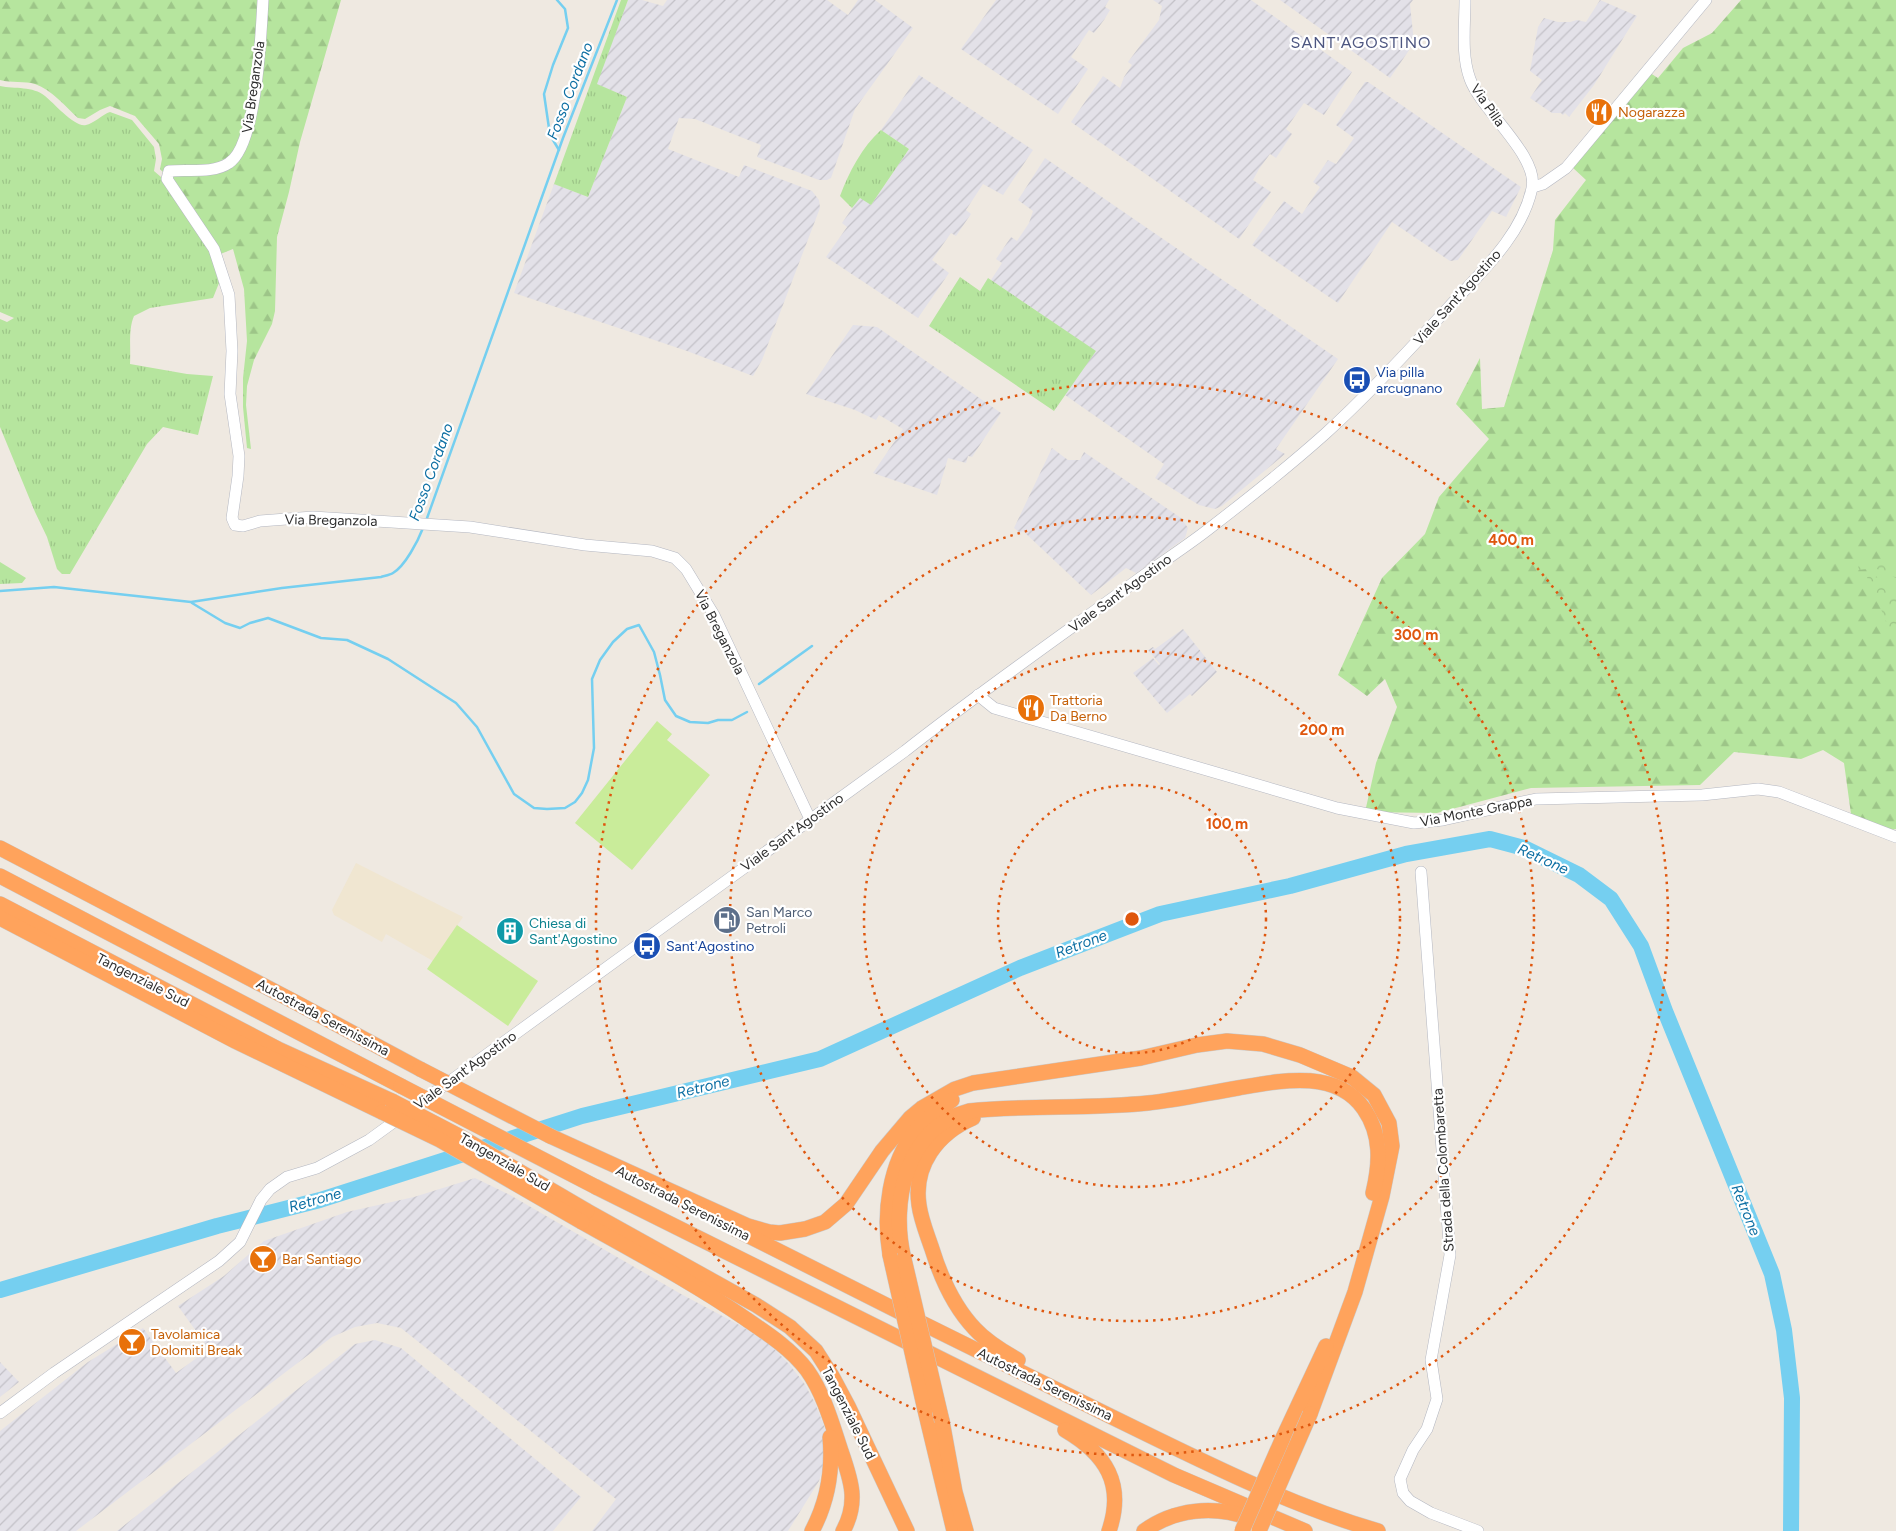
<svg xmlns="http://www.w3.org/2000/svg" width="1896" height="1531" viewBox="0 0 1896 1531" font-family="Figtree,sans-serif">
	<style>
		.industrial { fill: url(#industrial-furrows) }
		.education { fill: #f0e6d1 }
		.grass { fill: url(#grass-tufts) }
		.forest { fill: url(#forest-firs) }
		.park { fill: url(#park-crowns) }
		.pitch { fill: #c9ec9a }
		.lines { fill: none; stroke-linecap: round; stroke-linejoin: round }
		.stream { stroke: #75cff0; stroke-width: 2.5 }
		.river { stroke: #75cff0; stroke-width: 16 }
		.secondary-casing { stroke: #b4b7c1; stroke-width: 12 }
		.highway-casing { stroke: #c9c9c9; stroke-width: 16 }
		.secondary { stroke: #fff; stroke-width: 11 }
		.highway { stroke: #ffa35c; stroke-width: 15 }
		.highway-bridge-casing { stroke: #c9c9c9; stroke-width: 16; stroke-linecap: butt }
		.highway-bridge { stroke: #ffa35c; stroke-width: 15 }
		.ring { fill: none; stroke: #df570e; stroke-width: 2.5; stroke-dasharray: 2.5 5 }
		.labels { text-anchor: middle; stroke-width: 4.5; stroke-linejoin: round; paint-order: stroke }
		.street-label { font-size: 14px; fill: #2e2e2e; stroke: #fff }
		.food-label { font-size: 14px; fill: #c56008; stroke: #fff; text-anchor: start }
		.transit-label { font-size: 14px; fill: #164399; stroke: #fff; text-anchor: start }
		.service-label { font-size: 14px; fill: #4e5e75; stroke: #fff; text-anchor: start }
		.culture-label { font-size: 14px; fill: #0d838f; stroke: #fff; text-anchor: start }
		.water-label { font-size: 15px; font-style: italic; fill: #0d6fa3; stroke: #fff }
		.quarter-label { font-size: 16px; letter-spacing: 1px; fill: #4d5680; stroke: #fff }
		.centre { fill: #df570e; stroke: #fff; stroke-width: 2.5 }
		.ring-label { font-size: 15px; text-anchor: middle; font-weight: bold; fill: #df570e; stroke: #fff; stroke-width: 4.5; stroke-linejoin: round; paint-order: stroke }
	</style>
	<defs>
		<pattern id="industrial-furrows" width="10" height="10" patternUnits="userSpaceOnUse" patternTransform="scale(1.25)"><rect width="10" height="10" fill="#e3e1e8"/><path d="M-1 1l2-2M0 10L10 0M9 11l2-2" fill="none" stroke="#c3c1c7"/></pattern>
		<pattern id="grass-tufts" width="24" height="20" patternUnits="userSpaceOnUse" patternTransform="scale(1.25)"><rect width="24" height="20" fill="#b6e59e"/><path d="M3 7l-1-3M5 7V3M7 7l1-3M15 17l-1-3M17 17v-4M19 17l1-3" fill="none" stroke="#9dc588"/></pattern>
		<pattern id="forest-firs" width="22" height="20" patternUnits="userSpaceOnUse" patternTransform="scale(1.25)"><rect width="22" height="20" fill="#b6e59e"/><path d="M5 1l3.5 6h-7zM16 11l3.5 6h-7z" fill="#9dc588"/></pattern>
		<pattern id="park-crowns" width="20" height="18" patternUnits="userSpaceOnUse" patternTransform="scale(1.25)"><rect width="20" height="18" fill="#b6e59e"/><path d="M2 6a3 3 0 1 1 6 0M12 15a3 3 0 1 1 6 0" fill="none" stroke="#9dc588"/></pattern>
	</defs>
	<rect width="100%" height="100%" fill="#efe9e1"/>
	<g class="industrial">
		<polygon points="628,0 642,0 663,6 667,0 827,0 848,15 858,0 875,0 913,28 855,109 831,178 827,180 819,180 757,157 761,145 695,119 679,118 668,149 739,177 744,165 812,191 819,200 820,208 762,360 753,376 687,351 514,293 554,184 588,197 627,97 596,84"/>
		<polygon points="996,0 1109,0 1105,7 1110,10 1104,20 1094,33 1089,30 1071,57 1088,69 1058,114 961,49"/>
		<polygon points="1153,0 1251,0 1352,72 1324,115 1304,103 1286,129 1292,134 1276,158 1270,154 1259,169 1253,180 1271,192 1239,239 1071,122 1103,76 1120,88 1124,77 1132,65 1128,62 1159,20 1162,6"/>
		<polygon points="1280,0 1413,0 1410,4 1414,43 1390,78"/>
		<polygon points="1600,0 1637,16 1594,85 1569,117 1565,113 1563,115 1561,113 1552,113 1530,98 1542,80 1530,71 1538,27 1544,18 1558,22 1570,22 1577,20 1586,22"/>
		<polygon points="919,75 1033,150 1003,195 983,184 966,210 971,214 956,236 951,233 932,260 949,273 918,318 826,257 847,227 842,223 860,197 871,205 909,149 881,130"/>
		<polygon points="1365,82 1368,82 1521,187 1506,217 1492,211 1458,260 1450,261 1392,222 1338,303 1252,245 1284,201 1302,214 1320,187 1313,182 1328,160 1336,164 1354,138 1336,125"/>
		<polygon points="1045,158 1338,359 1276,449 1285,454 1222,506 1215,509 1199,505 1155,478 1164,464 1065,395 1095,351 991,280 1002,263 996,259 1011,237 1017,241 1029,223 1033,211 1018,200"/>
		<polygon points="853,325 877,327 1001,413 972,457 968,456 966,463 948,458 937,495 873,473 903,429 879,415 876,420 855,410 806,394"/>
		<polygon points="1052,448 1068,460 1080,460 1084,452 1181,518 1188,528 1185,538 1136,573 1126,568 1091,595 1023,531 1020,533 1014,528"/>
		<polygon points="1183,629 1217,672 1192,696 1190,694 1167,713 1133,673 1153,658 1159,665 1160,664 1148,650 1153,647 1155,649"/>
		<polygon points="475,1178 510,1195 681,1294 743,1327 769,1344 789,1364 804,1383 815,1403 824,1426 828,1443 825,1460 819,1481 788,1531 592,1531 616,1499 401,1328 377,1323 355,1327 332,1337 76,1531 0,1531 0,1431 88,1362 143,1328 176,1373 209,1349 178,1306 224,1276 264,1241 347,1212 414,1197"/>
		<polygon points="375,1340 401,1348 581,1497 553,1531 117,1531 355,1344"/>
		<polygon points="0,1362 19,1382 0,1397"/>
	</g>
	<polygon class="education" points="356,863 463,917 433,961 386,934 382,942 334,915 332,910"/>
	<g class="grass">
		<polygon points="621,0 628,0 597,84 627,97 588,197 554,184"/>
		<path d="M0,86C15,89 33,86 45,96C54,103 75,128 86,125C93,124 103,114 110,112L132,120L154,147L156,159L154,171L161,177L210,252L219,283L213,298L150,308L134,316C128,330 131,348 130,364L187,374L213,376L198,435L163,427L147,444L70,574H62L57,569L47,537L35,512L0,427V319L7,322L14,318L0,312Z"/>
		<path d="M881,130L909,149L871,205L860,198L852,208L840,196C849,172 862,147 881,130Z"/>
		<polygon points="960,277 980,291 988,278 1096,351 1054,411 929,326"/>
		<polygon points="0,562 26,578 22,583 0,584"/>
	</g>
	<g class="forest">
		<path d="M0,0H341L300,142L289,192L277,237L275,311L272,324L254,360L247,386L246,405L251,449L247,448L243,407V378L247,341L244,289L233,249L218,255L165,174L160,169L162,159L159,144L135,116L110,106L100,110L85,119L78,118C66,107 52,90 35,84C25,81 11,83 0,80Z"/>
		<polygon points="1741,0 1896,0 1896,829 1890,830 1851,814 1844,763 1823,750 1801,759 1734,752 1700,785 1531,788 1437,813 1365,812 1376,763 1397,707 1385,679 1367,696 1338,675 1382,578 1425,534 1439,497 1489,439 1456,404 1480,358 1482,409 1504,407 1553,250 1555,220 1586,180 1572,167 1647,71 1658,78 1683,48 1712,33"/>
	</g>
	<g class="park">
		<path d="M1876,559L1896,563V578L1875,568L1858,570C1858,560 1867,559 1876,559Z"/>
		<polygon points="1871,576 1886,580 1896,586 1896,644 1867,577"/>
	</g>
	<g class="pitch">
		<polygon points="657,721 672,734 667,740 710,775 632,870 575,823"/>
		<polygon points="457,925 538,981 508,1026 427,969"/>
	</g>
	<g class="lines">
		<g class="stream">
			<polyline points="557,0 565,9 568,28 553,65 544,94 550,135 559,150"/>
			<polyline points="426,521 563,138 617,0"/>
			<path d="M0,591L54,587L191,602L282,588L381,577C384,576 390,575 393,573C405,566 418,541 423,528"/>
			<polyline points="192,603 225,623 240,628 250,623 268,618 321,638 347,640 388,659 456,703 477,727 514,794 534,808 547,809 565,808 575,802 582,793 588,780 594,748 592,679 600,660 613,642 627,629 639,625 654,652 660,675 665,700 676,716 690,722 708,723 718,720 732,720 747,712"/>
			<polyline points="759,684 812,646"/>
		</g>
		<polyline class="river" points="0,1290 217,1226 320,1200 582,1116 820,1059 1020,968 1160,914 1290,886 1406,854 1490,839 1524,848 1579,875 1611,899 1641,946 1665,1011 1772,1274 1784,1330 1792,1398 1791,1531"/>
		<g class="secondary-casing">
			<g id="secondary">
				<path d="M263,0C261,34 257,145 229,163C213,174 188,169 169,171L167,179L214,249L229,295L232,351L230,394L239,456L238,476L232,518L235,525L243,526L260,521L313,517L470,527L585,545L652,551L675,558L686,569L714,615L810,819"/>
				<polyline points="1533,187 1543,184 1566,168 1706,0"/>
				<polyline points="978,695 994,708 1337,808 1414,823 1443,820 1536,799 1702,795 1758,789 1779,792 1896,837"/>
				<polyline points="1421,872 1450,1255 1431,1360 1437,1399 1427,1429 1413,1450 1400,1479 1403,1493 1410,1501 1431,1513 1478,1531"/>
				<path d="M0,1413L54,1373L219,1261L240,1242L261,1200L270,1189L287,1177L317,1168L369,1140L905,751C980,692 1059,637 1136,581C1160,563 1186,547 1210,528C1249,498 1288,467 1325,434C1368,395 1408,351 1448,308C1480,273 1522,236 1532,188C1539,156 1481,110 1470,79C1461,55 1465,25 1465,0"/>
			</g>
		</g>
		<g class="highway-casing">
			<g id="highway">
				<polyline points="0,848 293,1001 420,1069"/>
				<polyline points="0,876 401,1086"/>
				<polyline points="0,904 278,1049 392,1101"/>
				<polyline points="0,918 235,1041 382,1112"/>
				<path d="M973,1118C938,1133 913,1165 919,1205C921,1220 927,1234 932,1249C941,1278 953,1306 975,1329C987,1342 1002,1351 1018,1360"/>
				<polyline points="550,1136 748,1226 769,1232 780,1233 805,1229 825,1222 846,1204 882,1151 910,1118 922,1108 955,1089 973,1083 1141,1058 1197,1045 1227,1041 1263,1044 1300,1055 1352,1077 1374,1095 1389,1123 1392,1146 1382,1196 1355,1292 1310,1414"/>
				<polyline points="596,1187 1174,1475 1305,1531"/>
				<polyline points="587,1211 756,1305 790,1327 816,1351 832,1376 848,1406 907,1531"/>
				<path d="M582,1222C637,1253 694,1283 746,1319C768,1334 791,1349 807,1370C824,1394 832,1424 841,1451C851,1480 859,1502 843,1531"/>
				<path d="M735,1229C861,1293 987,1356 1114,1418C1200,1460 1286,1504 1378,1531"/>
				<path d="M890,1255C883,1213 889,1164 916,1130C926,1118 940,1109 952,1100"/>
				<path d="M904,1259C890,1203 906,1127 969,1111C1029,1105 1089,1109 1148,1103C1178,1100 1208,1093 1238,1088C1279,1081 1336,1068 1364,1109C1382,1135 1380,1164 1373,1193"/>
				<polyline points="925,1410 954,1531"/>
				<polyline points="942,1421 955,1492 966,1531"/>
				<path d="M1065,1430C1106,1454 1125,1484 1109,1531"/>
				<polyline points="1282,1440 1326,1346"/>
				<path d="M812,1531C828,1501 833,1470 830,1437"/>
				<path d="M1144,1531C1174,1509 1214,1505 1249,1518"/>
			</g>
		</g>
		<use href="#secondary" class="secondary"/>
		<use href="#highway" class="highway"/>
		<g class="highway-bridge-casing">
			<g id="highway-bridge">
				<polyline points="420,1069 550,1136"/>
				<polyline points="401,1086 596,1187"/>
				<polyline points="392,1101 459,1136 587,1211"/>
				<polyline points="382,1112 440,1140 582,1222"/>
				<polyline points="890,1255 925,1410"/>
				<polyline points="904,1259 942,1421"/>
				<polyline points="1242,1531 1282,1440"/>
				<polyline points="1259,1531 1310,1414"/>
			</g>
		</g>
		<use href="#highway-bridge" class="highway-bridge"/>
	</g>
	<g class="ring">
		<circle cx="1132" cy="919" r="134"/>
		<circle cx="1132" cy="919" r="268"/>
		<circle cx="1132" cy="919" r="402"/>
		<circle cx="1132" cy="919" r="536"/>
	</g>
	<defs>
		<g id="restaurant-disc" transform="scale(1.4375)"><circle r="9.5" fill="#e8710a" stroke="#fff"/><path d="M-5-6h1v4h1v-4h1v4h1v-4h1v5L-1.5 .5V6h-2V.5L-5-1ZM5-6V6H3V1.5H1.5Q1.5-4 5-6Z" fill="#fff"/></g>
		<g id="bus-disc" transform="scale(1.4375)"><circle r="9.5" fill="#1a4fb4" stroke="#fff"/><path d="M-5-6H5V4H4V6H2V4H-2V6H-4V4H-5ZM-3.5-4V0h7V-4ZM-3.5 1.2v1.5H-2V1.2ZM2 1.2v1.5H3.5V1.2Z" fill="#fff"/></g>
		<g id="fuel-disc" transform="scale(1.4375)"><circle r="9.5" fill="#5c6f8a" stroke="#fff"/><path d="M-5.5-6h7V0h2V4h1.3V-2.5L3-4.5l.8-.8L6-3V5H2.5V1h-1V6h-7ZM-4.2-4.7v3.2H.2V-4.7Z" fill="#fff"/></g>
		<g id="building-disc" transform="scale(1.4375)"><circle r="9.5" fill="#0f9aa8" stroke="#fff"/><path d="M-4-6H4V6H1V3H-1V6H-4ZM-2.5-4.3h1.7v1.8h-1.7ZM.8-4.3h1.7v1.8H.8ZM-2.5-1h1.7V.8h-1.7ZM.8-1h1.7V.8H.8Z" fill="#fff"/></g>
		<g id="bar-disc" transform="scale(1.4375)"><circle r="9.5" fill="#e8710a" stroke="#fff"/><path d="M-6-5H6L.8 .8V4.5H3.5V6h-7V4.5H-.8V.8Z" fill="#fff"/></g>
	</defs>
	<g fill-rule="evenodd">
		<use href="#restaurant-disc" x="1599" y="112"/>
		<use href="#bus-disc" x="1357" y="380"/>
		<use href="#restaurant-disc" x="1031" y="708"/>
		<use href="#fuel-disc" x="727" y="920"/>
		<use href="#building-disc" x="510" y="931"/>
		<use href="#bus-disc" x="647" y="946"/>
		<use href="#bar-disc" x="263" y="1259"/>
		<use href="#bar-disc" x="132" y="1342"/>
	</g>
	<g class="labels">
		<g class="street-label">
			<text transform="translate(253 87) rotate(-82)" y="5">Via Breganzola</text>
			<text transform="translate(1488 105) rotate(55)" y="5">Via Pilla</text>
			<text transform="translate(1457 297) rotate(-48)" y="5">Viale Sant'Agostino</text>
			<text transform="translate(331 520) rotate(1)" y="5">Via Breganzola</text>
			<text transform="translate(1120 593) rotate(-36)" y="5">Viale Sant'Agostino</text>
			<text transform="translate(720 632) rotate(63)" y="5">Via Breganzola</text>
			<text transform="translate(1476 811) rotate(-11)" y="5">Via Monte Grappa</text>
			<text transform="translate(792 832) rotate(-36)" y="5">Viale Sant'Agostino</text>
			<text transform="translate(143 980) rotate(27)" y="5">Tangenziale Sud</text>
			<text transform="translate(323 1017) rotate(28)" y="5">Autostrada Serenissima</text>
			<text transform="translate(465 1070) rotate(-36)" y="5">Viale Sant'Agostino</text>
			<text transform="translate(505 1162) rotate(30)" y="5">Tangenziale Sud</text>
			<text transform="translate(1443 1170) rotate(-94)" y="5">Strada della Colombaretta</text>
			<text transform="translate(683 1203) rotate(27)" y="5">Autostrada Serenissima</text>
			<text transform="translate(1045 1384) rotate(26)" y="5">Autostrada Serenissima</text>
			<text transform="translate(849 1413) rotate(63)" y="5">Tangenziale Sud</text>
		</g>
		<g class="food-label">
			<text x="1618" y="117">Nogarazza</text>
			<text x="1050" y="705">Trattoria<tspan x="1050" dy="16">Da Berno</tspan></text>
			<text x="282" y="1264">Bar Santiago</text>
			<text x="151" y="1339">Tavolamica<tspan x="151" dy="16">Dolomiti Break</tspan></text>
		</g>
		<g class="transit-label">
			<text x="1376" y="377">Via pilla<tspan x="1376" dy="16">arcugnano</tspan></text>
			<text x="666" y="951">Sant'Agostino</text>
		</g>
		<g class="service-label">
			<text x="746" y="917">San Marco<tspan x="746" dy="16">Petroli</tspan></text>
		</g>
		<g class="culture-label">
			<text x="529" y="928">Chiesa di<tspan x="529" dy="16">Sant'Agostino</tspan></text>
		</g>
		<g class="water-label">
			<text transform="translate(570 91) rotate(-69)" y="5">Fosso Cordano</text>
			<text transform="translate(431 472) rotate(-70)" y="5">Fosso Cordano</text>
			<text transform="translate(1543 859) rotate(24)" y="5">Retrone</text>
			<text transform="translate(1081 944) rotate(-21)" y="5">Retrone</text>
			<text transform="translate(703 1087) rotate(-14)" y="5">Retrone</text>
			<text transform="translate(315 1200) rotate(-16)" y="5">Retrone</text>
			<text transform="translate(1746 1210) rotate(68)" y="5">Retrone</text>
		</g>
		<g class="quarter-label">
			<text x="1361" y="48">SANT'AGOSTINO</text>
		</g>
	</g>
	<circle cx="1132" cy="919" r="8" class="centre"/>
	<g class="ring-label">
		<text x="1511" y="545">400 m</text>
		<text x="1416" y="640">300 m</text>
		<text x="1322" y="735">200 m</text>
		<text x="1227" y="829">100 m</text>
	</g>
</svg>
